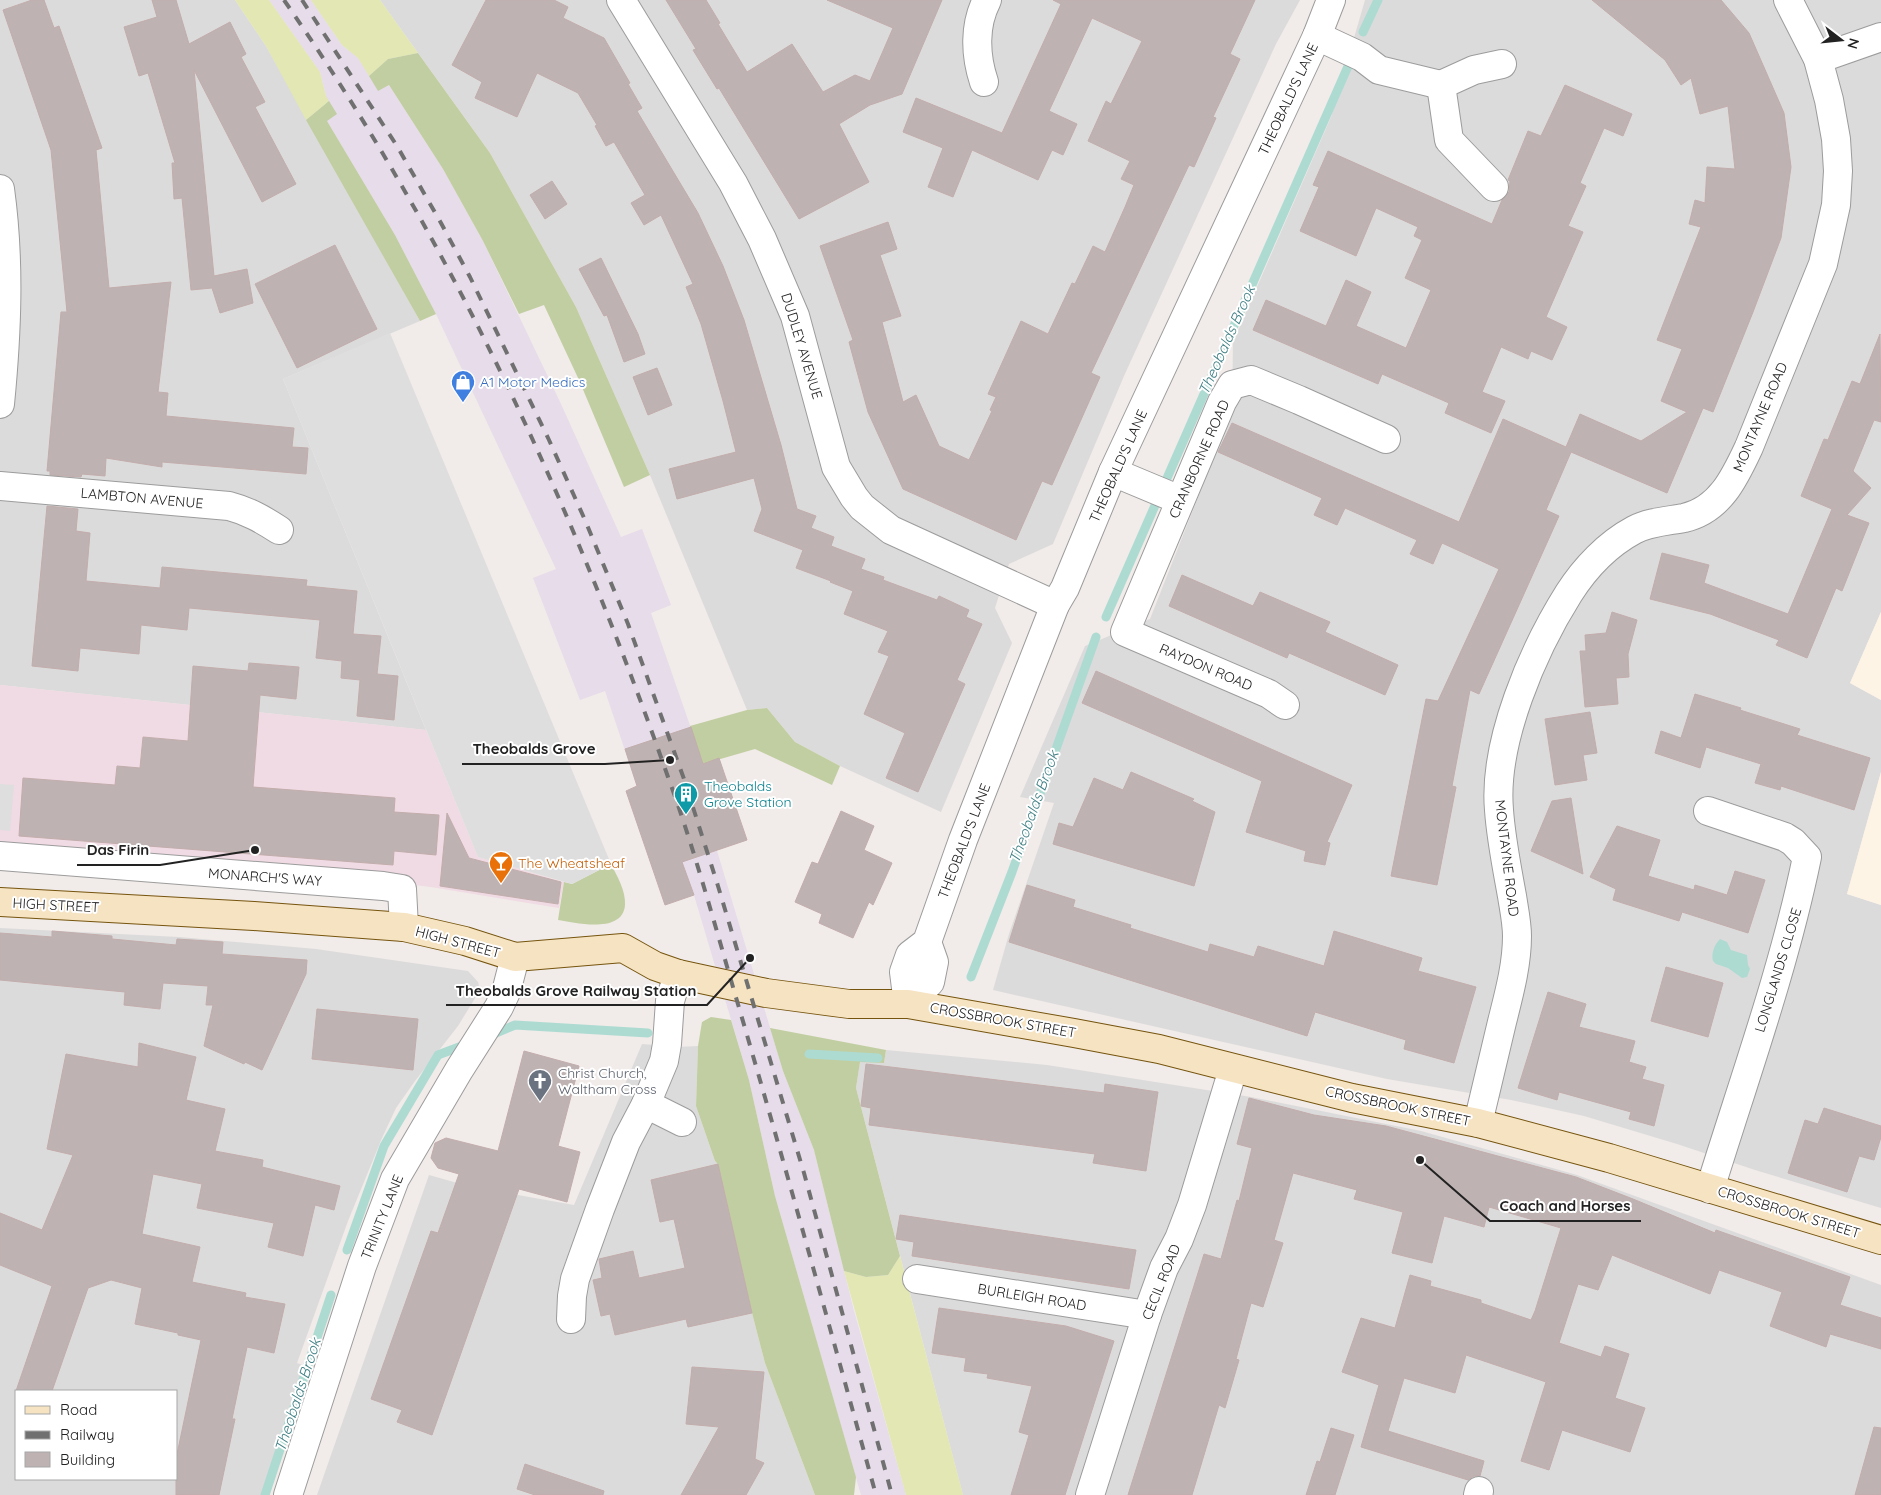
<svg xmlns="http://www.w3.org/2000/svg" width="1881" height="1495" viewBox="0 0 1881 1495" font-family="Quicksand,sans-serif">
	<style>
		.residential { fill: #dcdbdb; fill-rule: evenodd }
		.commercial { fill: #f0dae3 }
		.industrial { fill: #e6dcea }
		.education { fill: #fdf4e6 }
		.grass { fill: #e2e7b3 }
		.forest { fill: #c1cea1 }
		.parking { fill: #dedede }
		.water { fill: #addbd2 }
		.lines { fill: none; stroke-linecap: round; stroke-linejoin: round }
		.stream { stroke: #addbd2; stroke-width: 9 }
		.building { fill: #bfb2b2; stroke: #c2adac }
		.street-casing { stroke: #9c9c9c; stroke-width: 30 }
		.secondary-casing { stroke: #75540d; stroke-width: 30 }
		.street { stroke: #fff; stroke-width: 28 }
		.secondary { stroke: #f6e3c2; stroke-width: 28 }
		.rail { stroke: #707070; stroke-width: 4; stroke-dasharray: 10 10; stroke-linecap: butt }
		.labels { text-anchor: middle; stroke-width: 4; stroke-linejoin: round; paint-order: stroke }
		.street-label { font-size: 14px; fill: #222; stroke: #fff }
		.shop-label { font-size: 14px; fill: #366cbe; stroke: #fff; text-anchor: start }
		.culture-label { font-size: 14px; fill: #0d838f; stroke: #fff; text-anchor: start }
		.food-label { font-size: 14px; fill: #c56008; stroke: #fff; text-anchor: start }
		.worship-label { font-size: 14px; fill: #5b616d; stroke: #fff; text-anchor: start }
		.water-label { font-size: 15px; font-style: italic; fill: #428085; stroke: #fff }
		.leader { fill: none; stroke: #222; stroke-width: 2 }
		.callout-dot { fill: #222; stroke: #fff; stroke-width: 2 }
		.callout-label { font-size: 15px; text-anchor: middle; font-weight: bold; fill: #222; stroke: #fff; stroke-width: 4; stroke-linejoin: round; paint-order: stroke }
	</style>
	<rect width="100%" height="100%" fill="#f1ebe9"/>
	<g class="residential">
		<polygon points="0,0 235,0 266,46 420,321 283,379 426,730 0,685"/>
		<polygon points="380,0 1300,0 1276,44 1124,376 1053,544 1009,564 995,608 1012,643 941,812 840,766 795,742 767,708 747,710 650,475 576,307 490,153"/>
		<polygon points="1365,0 1881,0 1881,612 1850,683 1881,700 1881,772 1847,894 1881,905 1881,1208 1755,1170 1677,1144 1584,1116 1511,1100 1387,1079 993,990 1009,934 1054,803 1020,797 1085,646 1150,619 1232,411 1233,342 1331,117"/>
		<path d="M0,928L179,937L316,949L468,971L478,982L480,990L458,1026L415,1081L396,1108L382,1138L348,1221L297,1363L310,1368L269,1495H0ZM16,1391H176V1479H16Z"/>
		<polygon points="642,1044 678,1047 698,1046 696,1106 715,1161 718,1164 752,1313 765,1363 815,1495 317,1495 429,1175 468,1186 574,1205"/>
		<polygon points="886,1050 1047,1065 1251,1097 1421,1131 1577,1175 1881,1285 1881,1495 963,1495 856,1088 860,1061 884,1063"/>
	</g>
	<polygon class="commercial" points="0,685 426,730 478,857 564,882 559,908 431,887 286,869 0,844"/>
	<polygon class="industrial" points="269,0 311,0 342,45 358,58 378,90 389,85 443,169 483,241 561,404 621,537 642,529 671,605 651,613 729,838 715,844 783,1071 814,1150 854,1311 906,1495 861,1495 775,1196 749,1080 694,895 682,862 662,860 605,691 580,700 533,578 556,569 436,314 395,235 327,121 326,96 320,72"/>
	<g class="education">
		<polygon points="1881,612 1881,700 1850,683"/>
		<polygon points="1881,772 1881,905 1847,894"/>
	</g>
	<g class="grass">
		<polygon points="235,0 269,0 320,72 326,96 329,101 306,120 266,46"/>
		<polygon points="311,0 380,0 418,53 388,59 369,76 358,58 342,45"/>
		<polygon points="900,1256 963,1495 906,1495 844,1271 866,1277 888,1275"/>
	</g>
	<g class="forest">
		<polygon points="418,53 490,153 576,307 650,475 624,487 579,380 544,305 519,314 483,241 443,169 389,85 378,91 369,76 388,59"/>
		<polygon points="329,101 337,114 327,121 395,235 436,314 420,321 306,120"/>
		<polygon points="767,708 795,742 840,766 832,785 755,749 703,764 690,726 747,710"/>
		<path d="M611,864C617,876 626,891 625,905C623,934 576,923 558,920L564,882L572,884Z"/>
		<polygon points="711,1017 731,1020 749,1080 775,1196 856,1477 854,1495 815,1495 765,1363 752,1313 718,1164 715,1161 696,1106 698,1046 702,1022"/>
		<polygon points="770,1028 886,1050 884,1063 860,1062 856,1088 900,1256 888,1275 866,1277 844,1271 814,1150 783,1071"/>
	</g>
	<g class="parking">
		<polygon points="390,333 611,864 572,884 478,857 283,379"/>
		<polygon points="0,784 14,785 10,831 0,830"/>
	</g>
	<path class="water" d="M1720,939L1727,942L1731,950L1747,955L1748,965L1750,969L1747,977L1742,978L1728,968L1716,964L1713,961C1711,954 1714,945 1720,939Z"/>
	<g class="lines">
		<g class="stream">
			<polyline points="1363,32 1378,0"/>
			<polyline points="1106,617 1349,64"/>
			<polyline points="971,977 1012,872 1096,637"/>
			<polyline points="491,1035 515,1025 648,1033"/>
			<polyline points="809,1054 878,1058"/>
			<polyline points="347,1250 384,1146 438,1055 467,1044"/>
			<polyline points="265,1495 331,1295"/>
		</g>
	</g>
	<g class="building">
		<polygon points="32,0 44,0 54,28 59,26 102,148 96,150 109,288 171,282 158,392 168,393 166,416 294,428 292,447 308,448 306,474 162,462 162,467 106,458 105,476 82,474 81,477 50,475 50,471 47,471 61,312 67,312 51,150 3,10"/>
		<polygon points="152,0 176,0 189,44 230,22 246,54 241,57 265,102 255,107 296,184 262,202 194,70 214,276 247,269 253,303 220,313 212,288 191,290 182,198 174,199 172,163 175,163 148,73 139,76 124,27 157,17"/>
		<polygon points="486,0 554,0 568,7 563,18 604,38 630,83 628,84 642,108 637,111 698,213 723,266 744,320 781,445 797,509 816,516 811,528 834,537 831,546 865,559 861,569 884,577 883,580 937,600 939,596 969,610 966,617 982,624 957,680 965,684 918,792 886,778 905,733 864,714 889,656 878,652 888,631 844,614 853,591 830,582 831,581 796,568 803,550 754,531 762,509 754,478 677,499 669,469 736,452 723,401 701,324 686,287 693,284 661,215 644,225 631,203 645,195 614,142 606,146 595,126 597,125 578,93 537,73 517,117 475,98 482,82 452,65"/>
		<polygon points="666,0 706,0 720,23 718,24 747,72 792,44 823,92 855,75 870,81 893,28 827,0 942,0 902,94 870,105 839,124 869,182 799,219 719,88 717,89 693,50 696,49"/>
		<polygon points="1053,0 1255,0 1230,54 1240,59 1213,117 1216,118 1194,167 1189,165 1091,373 1100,377 1052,485 1042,481 1016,540 903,489 868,412 849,342 853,340 820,246 888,222 897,249 880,255 901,316 882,322 903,402 916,395 939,446 969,460 992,411 990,410 996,397 988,394 1021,321 1048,334 1072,283 1075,284 1093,246 1105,252 1125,207 1134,185 1121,179 1130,161 1088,141 1106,101 1111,104 1142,41 1092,18 1049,111 1077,124 1063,155 1052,150 1038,180 972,150 953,197 928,187 943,148 903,132 916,98 1002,133 1061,4"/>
		<polygon points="1592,0 1721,0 1749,33 1784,113 1791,167 1781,238 1753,312 1713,412 1703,408 1667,493 1571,452 1546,510 1559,516 1479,694 1470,690 1452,786 1456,787 1437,885 1391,876 1426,699 1438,701 1499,569 1442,543 1433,564 1410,554 1417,540 1345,508 1337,525 1314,515 1322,498 1218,452 1232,423 1459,522 1503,419 1566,447 1580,414 1641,441 1687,412 1661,401 1682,349 1657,340 1701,227 1689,224 1695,200 1705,203 1707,167 1735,169 1728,106 1700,114 1691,78 1681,85 1665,60"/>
		<polygon points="1565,85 1632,114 1623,136 1604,128 1580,183 1586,186 1568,226 1583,232 1546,317 1567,327 1552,360 1531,351 1528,359 1501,347 1482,392 1505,401 1491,433 1445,413 1449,403 1419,390 1382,374 1378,384 1253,330 1266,300 1326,326 1346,280 1371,292 1356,326 1406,348 1431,290 1405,278 1422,240 1414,236 1418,227 1376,208 1356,256 1300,231 1319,187 1313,185 1328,151 1492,224 1502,200 1509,192 1510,181 1508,180 1528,131 1541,136"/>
		<polygon points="552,181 567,204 545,219 530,195"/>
		<polygon points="335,245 377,329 297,368 255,284"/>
		<polygon points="601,258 638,334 645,354 624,362 607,315 604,316 579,269"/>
		<polygon points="1880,334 1881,422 1874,420 1853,471 1871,488 1847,515 1869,523 1842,591 1836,588 1807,658 1776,645 1779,640 1710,614 1650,599 1662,553 1709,565 1704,583 1788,614 1832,509 1801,496 1824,439 1828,440 1852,381 1860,384"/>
		<polygon points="657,368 672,405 648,415 633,377"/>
		<polygon points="47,506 78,509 76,531 90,533 86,581 160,588 162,567 307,580 306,586 357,591 353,634 381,636 377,674 398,676 394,720 357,716 360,680 341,678 342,661 316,658 320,620 189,608 187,630 141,625 139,654 80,648 78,671 32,666"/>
		<polygon points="1182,575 1253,606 1260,592 1330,622 1325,632 1398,665 1385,695 1289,653 1287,658 1169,606"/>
		<polygon points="1612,612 1637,620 1628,654 1629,677 1616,678 1618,704 1585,707 1580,651 1586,651 1585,635 1606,633"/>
		<polygon points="249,663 299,667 296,699 260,695 253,787 395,798 394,812 439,815 436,855 394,851 393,865 19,836 23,778 115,785 117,766 140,768 143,737 188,741 193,666 248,671"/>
		<polygon points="1096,671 1352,785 1327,842 1330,843 1325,865 1304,861 1306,851 1246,832 1262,781 1082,703"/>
		<polygon points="1695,694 1741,708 1740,710 1800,729 1797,735 1870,758 1854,810 1781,786 1780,790 1755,783 1761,764 1706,747 1700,768 1655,753 1661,731 1681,738"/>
		<polygon points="1590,712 1597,753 1583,755 1587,780 1555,785 1545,719"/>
		<polygon points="691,727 703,764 719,758 747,840 682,862 694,895 665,905 626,791 637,786 625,749"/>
		<polygon points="1131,772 1194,799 1192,801 1215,812 1194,886 1053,844 1059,823 1073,827 1094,778 1123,790"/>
		<polygon points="1571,798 1583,874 1531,851 1552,801"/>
		<polygon points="841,811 874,826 864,850 892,863 873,905 869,902 853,938 819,923 822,914 795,902 812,862 818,864"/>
		<polygon points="447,813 469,858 561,882 558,904 440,886"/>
		<polygon points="1617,826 1660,840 1648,876 1694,890 1695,885 1727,895 1735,871 1765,880 1748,933 1682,912 1679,921 1613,900 1616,889 1590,877"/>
		<polygon points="1027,885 1075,900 1073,907 1131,925 1130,928 1208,952 1210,944 1254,957 1258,946 1324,966 1334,931 1422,958 1418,971 1476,987 1454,1063 1404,1049 1406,1040 1315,1012 1307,1036 1009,942"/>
		<polygon points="52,931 112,936 112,939 176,945 177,939 223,942 222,954 307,960 306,974 262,1070 245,1062 244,1064 204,1046 213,1005 206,1005 208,986 163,983 160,1009 124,1005 125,992 0,980 0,933 52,937"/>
		<polygon points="1666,967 1723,983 1708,1037 1651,1021"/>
		<polygon points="1548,992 1586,1004 1579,1027 1635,1041 1629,1062 1646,1067 1642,1079 1664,1085 1654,1126 1629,1119 1631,1112 1559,1092 1557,1100 1518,1088"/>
		<polygon points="317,1009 418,1019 413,1070 312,1059"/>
		<polygon points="139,1043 196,1057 186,1100 225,1109 215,1151 263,1160 262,1167 340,1186 334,1210 315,1205 303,1256 268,1247 274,1223 197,1208 202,1184 153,1174 142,1234 200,1247 192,1282 246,1293 245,1297 285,1304 274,1353 247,1347 232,1419 235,1419 219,1495 176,1495 176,1459 201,1340 178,1335 178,1333 135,1324 142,1288 111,1280 88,1288 52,1391 16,1391 52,1286 0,1265 0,1213 42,1230 73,1155 47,1149 66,1054 138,1067"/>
		<polygon points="524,1051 579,1066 558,1146 580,1152 567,1202 519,1189 432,1435 397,1422 402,1410 371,1399 431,1231 438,1233 459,1174 438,1168 431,1158 435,1143 446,1138 498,1151"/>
		<polygon points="866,1064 1104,1093 1105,1084 1158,1092 1146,1171 1093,1163 1095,1154 869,1125 871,1108 861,1106"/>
		<polygon points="1249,1098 1314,1115 1386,1126 1576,1177 1633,1199 1715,1233 1716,1230 1850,1277 1840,1305 1881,1318 1881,1349 1830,1334 1826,1347 1770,1326 1782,1292 1748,1280 1719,1270 1710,1294 1612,1255 1598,1290 1578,1284 1559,1343 1601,1357 1605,1346 1629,1354 1615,1398 1645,1408 1630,1452 1562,1430 1549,1470 1521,1461 1546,1382 1466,1355 1455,1393 1404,1378 1388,1431 1484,1461 1480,1476 1474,1476 1468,1480 1361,1447 1379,1385 1342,1372 1361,1318 1395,1328 1410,1275 1431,1281 1430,1286 1481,1300 1481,1303 1531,1320 1535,1311 1561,1228 1489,1207 1484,1227 1444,1216 1432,1263 1392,1253 1403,1212 1354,1199 1357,1190 1293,1173 1274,1240 1283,1243 1263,1307 1251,1303 1236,1359 1239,1360 1225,1408 1219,1405 1192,1495 1128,1495 1204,1254 1221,1259 1237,1200 1239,1201 1252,1148 1237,1144"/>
		<polygon points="1824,1108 1881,1126 1881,1137 1874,1160 1859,1156 1847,1192 1788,1173 1805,1120 1818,1124"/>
		<polygon points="718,1164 752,1313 688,1327 686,1319 615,1335 610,1314 601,1316 593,1280 602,1278 599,1259 633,1251 639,1278 685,1268 674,1219 660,1222 651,1180"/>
		<polygon points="900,1215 1136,1250 1129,1289 912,1256 914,1242 896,1239"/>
		<polygon points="939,1308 1066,1326 1114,1341 1065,1495 1011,1495 1029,1435 1019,1432 1032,1386 987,1378 988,1374 964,1371 966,1358 932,1353"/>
		<polygon points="692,1367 764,1372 755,1459 764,1463 746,1495 681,1495 719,1427 686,1424"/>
		<polygon points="1874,1427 1881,1428 1881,1495 1855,1495"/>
		<polygon points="1331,1428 1354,1435 1335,1495 1306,1495 1317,1461 1320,1462"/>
		<polygon points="525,1464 604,1491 603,1495 535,1495 517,1489"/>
	</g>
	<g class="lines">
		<g class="street-casing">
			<g id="street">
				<polyline points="621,0 733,183 762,239 795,316 836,467 854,497 862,507 891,530 1055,605"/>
				<polyline points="1317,36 1362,57 1379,70 1441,85"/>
				<polyline points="1818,59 1881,37"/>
				<path d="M984,82C975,55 974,25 987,0"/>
				<polyline points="1494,187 1449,140 1441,85 1474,70 1502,64"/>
				<path d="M0,189C10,261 7,332 0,404"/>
				<polyline points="1113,472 1180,500"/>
				<path d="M0,486L229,506C248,511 262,519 279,530"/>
				<polyline points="1285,705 1269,694 1125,632 1222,402 1232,385 1251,380 1299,400 1386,439"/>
				<path d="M1708,811L1785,837L1793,842L1807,857C1784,969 1744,1079 1710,1189"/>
				<polyline points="0,856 383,886 402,889 404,927"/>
				<polyline points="908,1004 904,972 910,955 927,942 963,840 1055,605 1065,588 1113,472 1317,36 1331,0"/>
				<polyline points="908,1004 930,982 934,962 927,942"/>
				<polyline points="646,1104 682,1122"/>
				<path d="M1478,1123C1486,1089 1494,1056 1502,1022C1509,994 1517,965 1517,936C1517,923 1514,909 1512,896C1507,868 1501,839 1499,810C1493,742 1533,650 1569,593C1585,568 1608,544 1634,530C1649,522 1668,521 1684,518C1720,510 1735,477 1749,447L1823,264L1836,205L1838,171L1836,139L1829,100L1818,59L1788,0"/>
				<polyline points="917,1279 1147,1315"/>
				<polyline points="571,1319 572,1296 575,1279 600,1209 626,1142 646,1104 664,1061 667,1044 670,1001 678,974"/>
				<polyline points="288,1495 362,1266 395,1179 459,1070 499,1007 506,992 515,957"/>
				<polyline points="1090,1495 1147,1315 1164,1268 1179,1239 1192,1205 1233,1069"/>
				<polyline points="1478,1495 1479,1491"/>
			</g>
		</g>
		<g class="secondary-casing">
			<polyline id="secondary" points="0,902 254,916 404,927 465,941 515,957 623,948 655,966 678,974 766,993 849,1004 908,1004 1074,1033 1159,1049 1352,1098 1478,1123 1609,1158 1881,1240"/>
		</g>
		<use href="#street" class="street"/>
		<use href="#secondary" class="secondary"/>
		<g class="rail">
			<path d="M284,0C451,241 571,501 668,777C694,848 714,922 735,994C784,1161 830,1328 876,1495"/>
			<polyline points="302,0 397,146 441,223 470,277 549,440 585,520 628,624 684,779 718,886 804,1173 892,1495"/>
		</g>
	</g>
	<defs>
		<g id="shop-pin" transform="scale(1.25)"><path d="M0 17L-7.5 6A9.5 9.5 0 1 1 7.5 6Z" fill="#3f7fe0" stroke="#fff"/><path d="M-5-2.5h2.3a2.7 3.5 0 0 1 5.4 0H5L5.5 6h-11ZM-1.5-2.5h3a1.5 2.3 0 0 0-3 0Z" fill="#fff"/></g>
		<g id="building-pin" transform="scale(1.25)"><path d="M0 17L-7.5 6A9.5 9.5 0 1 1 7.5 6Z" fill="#0f9aa8" stroke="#fff"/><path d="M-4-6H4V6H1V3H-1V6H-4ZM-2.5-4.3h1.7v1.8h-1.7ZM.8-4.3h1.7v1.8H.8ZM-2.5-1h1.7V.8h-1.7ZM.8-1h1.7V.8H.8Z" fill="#fff"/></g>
		<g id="bar-pin" transform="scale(1.25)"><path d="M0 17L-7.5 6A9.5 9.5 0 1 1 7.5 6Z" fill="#e8710a" stroke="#fff"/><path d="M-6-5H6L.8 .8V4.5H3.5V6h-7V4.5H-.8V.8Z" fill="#fff"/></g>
		<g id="church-pin" transform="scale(1.25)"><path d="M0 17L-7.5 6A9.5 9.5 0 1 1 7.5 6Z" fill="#6b7280" stroke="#fff"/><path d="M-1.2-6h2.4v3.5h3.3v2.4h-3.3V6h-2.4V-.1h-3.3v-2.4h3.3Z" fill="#fff"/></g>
	</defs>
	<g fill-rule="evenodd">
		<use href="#shop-pin" x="463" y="382"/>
		<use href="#building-pin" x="686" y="794"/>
		<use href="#bar-pin" x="501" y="863"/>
		<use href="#church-pin" x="540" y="1081"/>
	</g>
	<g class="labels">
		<g class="street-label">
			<text transform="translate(1288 99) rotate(-65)" y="5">THEOBALD'S LANE</text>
			<text transform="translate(802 346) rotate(73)" y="5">DUDLEY AVENUE</text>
			<text transform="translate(1760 417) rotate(-67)" y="5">MONTAYNE ROAD</text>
			<text transform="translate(1199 459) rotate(-66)" y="5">CRANBORNE ROAD</text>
			<text transform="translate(1118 466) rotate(-66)" y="5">THEOBALD'S LANE</text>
			<text transform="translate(142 498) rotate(5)" y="5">LAMBTON AVENUE</text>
			<text transform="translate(1206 667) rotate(23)" y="5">RAYDON ROAD</text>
			<text transform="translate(964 841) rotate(-69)" y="5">THEOBALD'S LANE</text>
			<text transform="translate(1507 858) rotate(83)" y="5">MONTAYNE ROAD</text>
			<text transform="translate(265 877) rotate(4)" y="5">MONARCH'S WAY</text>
			<text transform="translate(56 905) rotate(3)" y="5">HIGH STREET</text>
			<text transform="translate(458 942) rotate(15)" y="5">HIGH STREET</text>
			<text transform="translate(1778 970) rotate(-73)" y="5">LONGLANDS CLOSE</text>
			<text transform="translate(1003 1020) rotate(10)" y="5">CROSSBROOK STREET</text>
			<text transform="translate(1398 1106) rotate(12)" y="5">CROSSBROOK STREET</text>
			<text transform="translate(1789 1212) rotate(17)" y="5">CROSSBROOK STREET</text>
			<text transform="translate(382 1217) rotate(-68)" y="5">TRINITY LANE</text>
			<text transform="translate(1161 1282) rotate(-68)" y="5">CECIL ROAD</text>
			<text transform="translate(1032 1297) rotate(9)" y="5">BURLEIGH ROAD</text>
		</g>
		<g class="shop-label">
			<text x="480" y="387">A1 Motor Medics</text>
		</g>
		<g class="culture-label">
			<text x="704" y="791">Theobalds<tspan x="704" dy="16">Grove Station</tspan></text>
		</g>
		<g class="food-label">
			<text x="518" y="868">The Wheatsheaf</text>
		</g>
		<g class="worship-label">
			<text x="558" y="1078">Christ Church,<tspan x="558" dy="16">Waltham Cross</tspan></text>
		</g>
		<g class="water-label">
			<text transform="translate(1227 340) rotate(-66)" y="5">Theobalds Brook</text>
			<text transform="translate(1034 807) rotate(-70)" y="5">Theobalds Brook</text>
			<text transform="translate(298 1395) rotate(-72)" y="5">Theobalds Brook</text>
		</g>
	</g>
	<path class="leader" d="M670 760L605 764H462M255 850L160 865H77M750 958L707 1005H446M1420 1160L1490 1221H1641"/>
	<g class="callout-dot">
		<circle cx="670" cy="760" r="5"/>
		<circle cx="255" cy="850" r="5"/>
		<circle cx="750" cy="958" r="5"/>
		<circle cx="1420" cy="1160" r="5"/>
	</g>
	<g class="callout-label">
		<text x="534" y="754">Theobalds Grove</text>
		<text x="118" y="855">Das Firin</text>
		<text x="576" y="996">Theobalds Grove Railway Station</text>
		<text x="1565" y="1211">Coach and Horses</text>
	</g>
	<rect x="15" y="1390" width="162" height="90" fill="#ffffff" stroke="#a7a7a7"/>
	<rect x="25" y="1406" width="25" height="8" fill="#f6e3c2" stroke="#a7a7a7"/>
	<text x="60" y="1415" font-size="15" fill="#222222">Road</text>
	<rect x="25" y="1431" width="25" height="8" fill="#707070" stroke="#a7a7a7"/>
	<text x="60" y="1440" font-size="15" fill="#222222">Railway</text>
	<rect x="25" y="1452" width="25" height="15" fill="#bfb2b2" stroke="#a7a7a7"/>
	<text x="60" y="1465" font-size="15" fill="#222222">Building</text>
	<g transform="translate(1841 40) rotate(106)" stroke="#ffffff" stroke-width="4" paint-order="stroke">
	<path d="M0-4L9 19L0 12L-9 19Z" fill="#222222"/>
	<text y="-8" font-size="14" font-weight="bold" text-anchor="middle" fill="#222222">N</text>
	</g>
</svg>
